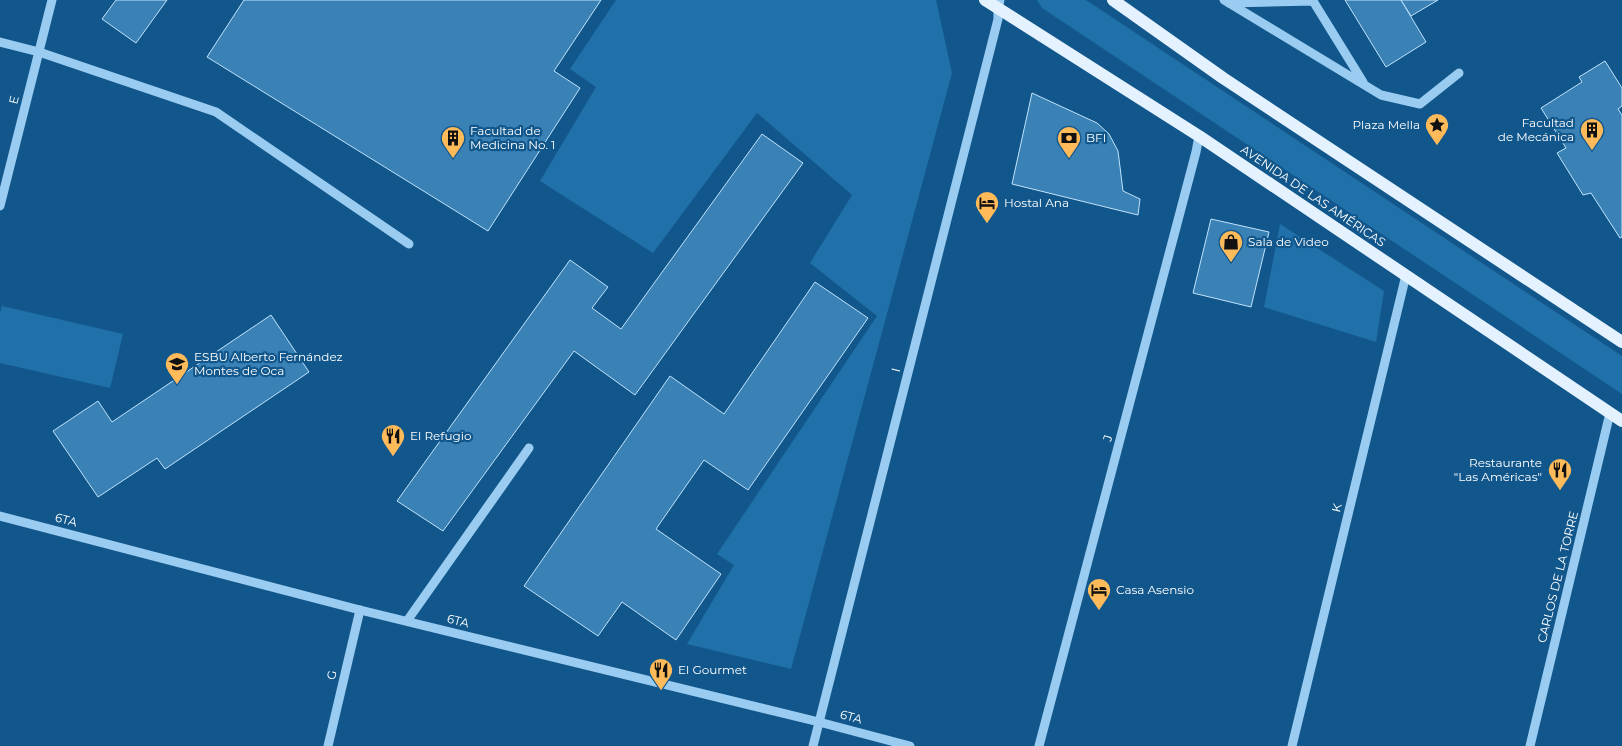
<svg xmlns="http://www.w3.org/2000/svg" width="1622" height="746" viewBox="0 0 1622 746" font-family="Montserrat,sans-serif">
	<style>
		.green { fill: #2070a9 }
		.building { fill: #3a81b5; stroke: #c0e3fc }
		.lines { fill: none; stroke-linecap: round; stroke-linejoin: round }
		.minor { stroke: #9accf1; stroke-width: 9 }
		.major { stroke: #e4f2ff; stroke-width: 12 }
		.labels { text-anchor: middle; stroke-width: 4.5; stroke-linejoin: round; paint-order: stroke }
		.street-label { font-size: 12px; fill: #fff; stroke: #12578c }
		.poi-label { font-size: 12px; fill: #fff; stroke: #12578c; text-anchor: start }
	</style>
	<rect width="100%" height="100%" fill="#12578c"/>
	<g class="green">
		<polygon points="616,0 936,0 952,73 791,669 687,644 734,565 717,554 877,316 810,263 852,195 757,113 653,253 540,181 596,87 570,69"/>
		<polygon points="1037,0 1086,0 1622,356 1622,394 1042,8"/>
		<polygon points="1280,224 1384,291 1376,342 1264,307"/>
		<polygon points="2,306 123,334 110,388 0,363 0,313"/>
	</g>
	<g class="building">
		<polygon points="116,0 167,0 136,43 102,19"/>
		<polygon points="244,0 601,0 554,71 580,88 488,231 207,57"/>
		<polygon points="1345,0 1401,0 1426,42 1386,67"/>
		<polygon points="1401,0 1438,0 1411,16"/>
		<polygon points="1605,61 1622,88 1622,106 1618,109 1622,115 1622,237 1620,238 1591,193 1583,195 1557,153 1566,148 1541,108 1582,82 1579,77"/>
		<polygon points="1032,93 1097,123 1109,134 1118,151 1123,191 1140,199 1138,215 1012,184"/>
		<polygon points="762,134 803,163 635,395 574,351 443,531 397,501 570,260 608,287 592,308 621,329"/>
		<polygon points="1211,219 1269,232 1251,307 1193,293"/>
		<polygon points="815,282 868,318 748,490 704,460 656,529 721,574 676,640 622,602 598,636 524,586 670,376 724,414"/>
		<polygon points="271,315 309,372 165,469 157,458 98,497 53,431 98,401 112,422"/>
	</g>
	<g class="lines">
		<g class="minor">
			<polyline points="1224,0 1381,95 1420,104 1459,73"/>
			<polyline points="1229,3 1313,1 1363,82"/>
			<polyline points="0,42 39,52 216,112 409,244"/>
			<polyline points="0,206 52,0"/>
			<polyline points="0,516 360,610 819,722 910,746"/>
			<polyline points="407,621 529,448"/>
			<polyline points="328,746 360,610"/>
			<polyline points="813,746 998,19 998,9 1000,0"/>
			<polyline points="1039,746 1196,152 1199,136"/>
			<polyline points="1292,746 1406,275"/>
			<polyline points="1530,746 1610,413"/>
		</g>
		<g class="major">
			<polyline points="985,0 1199,136 1622,421"/>
			<polyline points="1113,0 1223,78 1622,342"/>
		</g>
	</g>
	<defs>
		<g id="sight-pin" transform="scale(1.25)"><path d="M0 17L-7.5 6A9.5 9.5 0 1 1 7.5 6Z" fill="#ffba5a" stroke="#12578c"/><path d="M0-6L1.8-2.2L6-1.7L2.9 1.2L3.7 5.4L0 3.3L-3.7 5.4L-2.9 1.2L-6-1.7L-1.8-2.2Z" fill="#111"/></g>
		<g id="building-pin" transform="scale(1.25)"><path d="M0 17L-7.5 6A9.5 9.5 0 1 1 7.5 6Z" fill="#ffba5a" stroke="#12578c"/><path d="M-4-6H4V6H1V3H-1V6H-4ZM-2.5-4.3h1.7v1.8h-1.7ZM.8-4.3h1.7v1.8H.8ZM-2.5-1h1.7V.8h-1.7ZM.8-1h1.7V.8H.8Z" fill="#111"/></g>
		<g id="bank-pin" transform="scale(1.25)"><path d="M0 17L-7.5 6A9.5 9.5 0 1 1 7.5 6Z" fill="#ffba5a" stroke="#12578c"/><path d="M-6-4H6V4H-6ZM0-2.3a2.3 2.3 0 1 0 0 4.6a2.3 2.3 0 1 0 0-4.6Z" fill="#111"/></g>
		<g id="hotel-pin" transform="scale(1.25)"><path d="M0 17L-7.5 6A9.5 9.5 0 1 1 7.5 6Z" fill="#ffba5a" stroke="#12578c"/><path d="M-6-4.5h1.5V1H6V5H4.5V3h-9V5H-6ZM-4 0a1.8 1.8 0 1 1 3.6 0ZM.5 0V-2.5h3Q6-2.5 6 0Z" fill="#111"/></g>
		<g id="shop-pin" transform="scale(1.25)"><path d="M0 17L-7.5 6A9.5 9.5 0 1 1 7.5 6Z" fill="#ffba5a" stroke="#12578c"/><path d="M-5-2.5h2.3a2.7 3.5 0 0 1 5.4 0H5L5.5 6h-11ZM-1.5-2.5h3a1.5 2.3 0 0 0-3 0Z" fill="#111"/></g>
		<g id="school-pin" transform="scale(1.25)"><path d="M0 17L-7.5 6A9.5 9.5 0 1 1 7.5 6Z" fill="#ffba5a" stroke="#12578c"/><path d="M0-5L7-2L0 1L-7-2ZM-4 1L0 2.5L4 1V4Q0 6-4 4Z" fill="#111"/></g>
		<g id="restaurant-pin" transform="scale(1.25)"><path d="M0 17L-7.5 6A9.5 9.5 0 1 1 7.5 6Z" fill="#ffba5a" stroke="#12578c"/><path d="M-5-6h1v4h1v-4h1v4h1v-4h1v5L-1.5 .5V6h-2V.5L-5-1ZM5-6V6H3V1.5H1.5Q1.5-4 5-6Z" fill="#111"/></g>
	</defs>
	<g fill-rule="evenodd">
		<use href="#sight-pin" x="1437" y="125"/>
		<use href="#building-pin" x="1592" y="130"/>
		<use href="#building-pin" x="453" y="138"/>
		<use href="#bank-pin" x="1069" y="138"/>
		<use href="#hotel-pin" x="987" y="203"/>
		<use href="#shop-pin" x="1231" y="242"/>
		<use href="#school-pin" x="177" y="364"/>
		<use href="#restaurant-pin" x="393" y="436"/>
		<use href="#restaurant-pin" x="1560" y="470"/>
		<use href="#hotel-pin" x="1099" y="590"/>
		<use href="#restaurant-pin" x="661" y="670"/>
	</g>
	<g class="labels">
		<g class="street-label">
			<text transform="translate(14 100) rotate(-76)" y="4">E</text>
			<text transform="translate(1313 196) rotate(34)" y="4">AVENIDA DE LAS AMÉRICAS</text>
			<text transform="translate(896 370) rotate(-76)" y="4">I</text>
			<text transform="translate(1108 438) rotate(-75)" y="4">J</text>
			<text transform="translate(1337 508) rotate(-76)" y="4">K</text>
			<text transform="translate(66 520) rotate(15)" y="4">6TA</text>
			<text transform="translate(1558 577) rotate(-76)" y="4">CARLOS DE LA TORRE</text>
			<text transform="translate(458 621) rotate(14)" y="4">6TA</text>
			<text transform="translate(332 675) rotate(-77)" y="4">G</text>
			<text transform="translate(851 717) rotate(15)" y="4">6TA</text>
		</g>
		<g class="poi-label">
			<text x="1574" y="127" text-anchor="end">Facultad<tspan x="1574" dy="14">de Mecánica</tspan></text>
			<text x="1420" y="129" text-anchor="end">Plaza Mella</text>
			<text x="470" y="135">Facultad de<tspan x="470" dy="14">Medicina No. 1</tspan></text>
			<text x="1086" y="142">BFI</text>
			<text x="1004" y="207">Hostal Ana</text>
			<text x="1248" y="246">Sala de Video</text>
			<text x="194" y="361">ESBU Alberto Fernández<tspan x="194" dy="14">Montes de Oca</tspan></text>
			<text x="410" y="440">El Refugio</text>
			<text x="1542" y="467" text-anchor="end">Restaurante<tspan x="1542" dy="14">"Las Américas"</tspan></text>
			<text x="1116" y="594">Casa Asensio</text>
			<text x="678" y="674">El Gourmet</text>
		</g>
	</g>
</svg>
